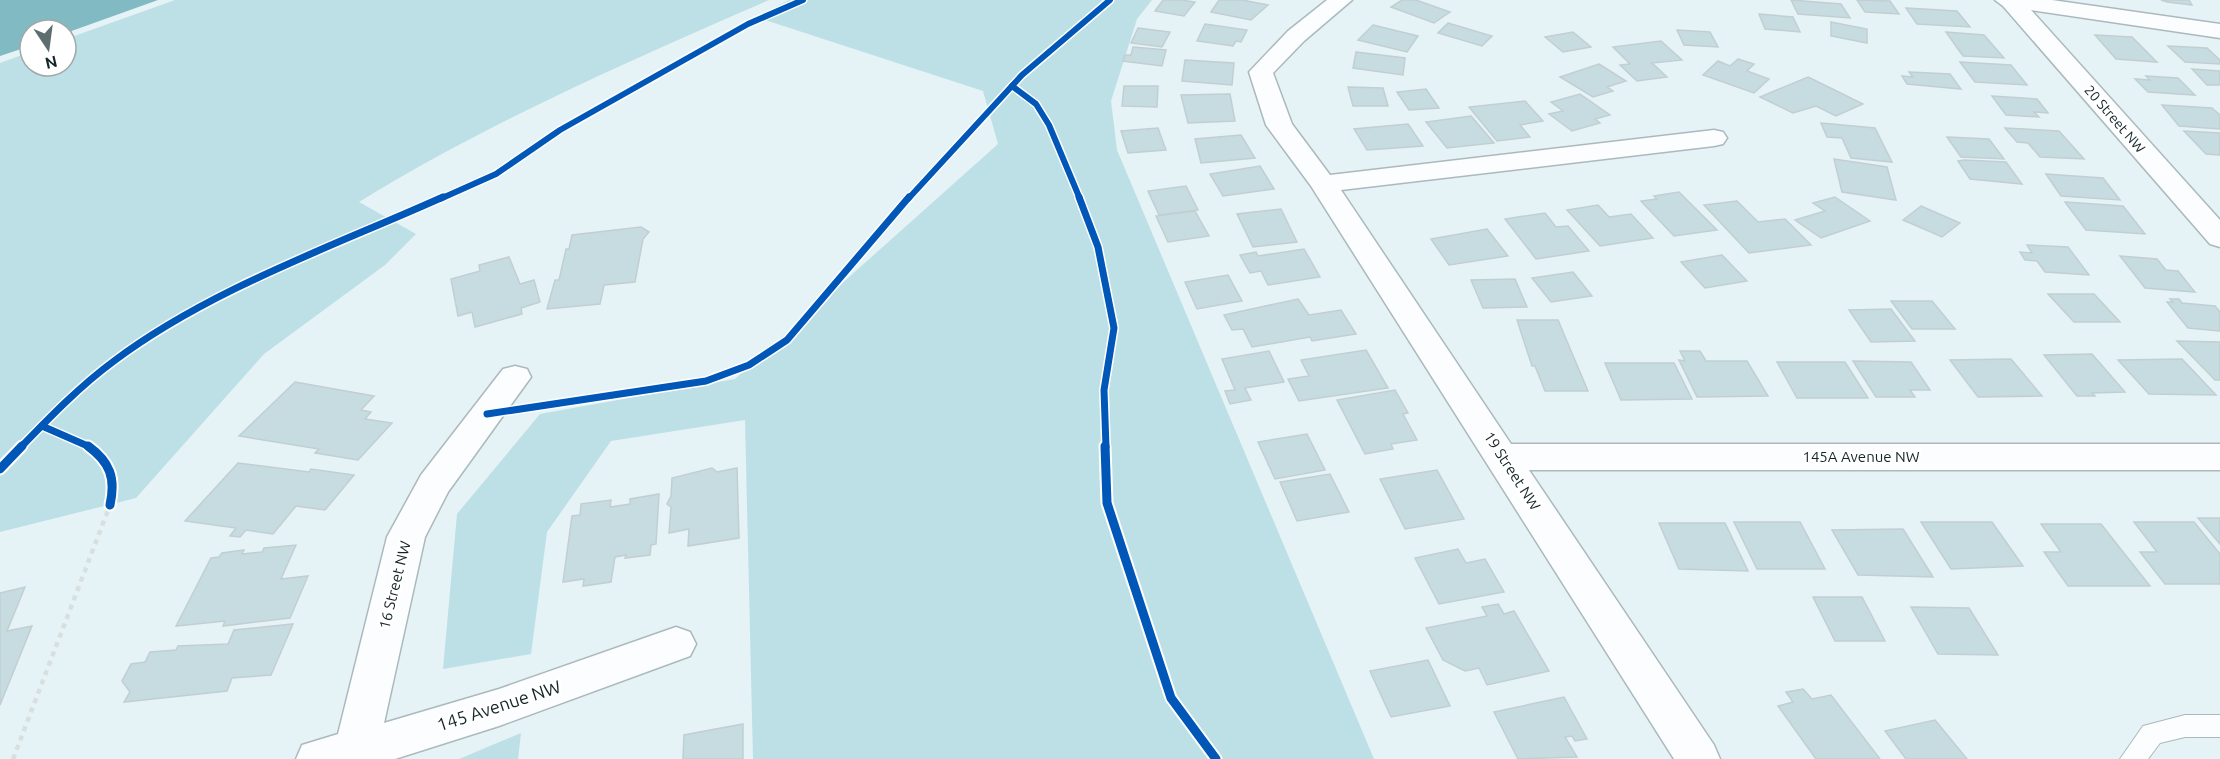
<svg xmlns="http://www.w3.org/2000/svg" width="2220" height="759" viewBox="0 0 2220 759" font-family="Ubuntu,sans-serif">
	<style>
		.green { fill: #bddfe6 }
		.water { fill: #82bac4 }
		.building { fill: #c7dce0; stroke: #c1cfd2; stroke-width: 1.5 }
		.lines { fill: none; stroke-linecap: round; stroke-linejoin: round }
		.lane-casing { stroke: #abb9bc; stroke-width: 2 }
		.street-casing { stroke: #abb9bc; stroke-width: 3 }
		.path { stroke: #d9dede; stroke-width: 4.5; stroke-dasharray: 5 5; stroke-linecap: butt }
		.lane { fill: #fbfdfe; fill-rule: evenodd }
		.street { fill: #fbfdfe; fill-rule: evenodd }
		.cycleway-far2-casing { stroke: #fff; stroke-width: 9 }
		.cycleway-far1-casing { stroke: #fff; stroke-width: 10 }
		.cycleway-casing { stroke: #fff; stroke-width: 13 }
		.cycleway-far2 { stroke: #0057b8; stroke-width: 6 }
		.cycleway-far1 { stroke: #0057b8; stroke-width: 7 }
		.cycleway { stroke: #0057b8; stroke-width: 9 }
		.labels { text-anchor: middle; stroke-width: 6; stroke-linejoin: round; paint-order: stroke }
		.far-street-label { font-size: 14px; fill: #142528; stroke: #fff }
		.street-label { font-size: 15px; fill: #142528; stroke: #fff }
		.near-street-label { font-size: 18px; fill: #142528; stroke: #fff }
	</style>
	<rect width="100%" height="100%" fill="#e5f3f6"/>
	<g class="green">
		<path d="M175,0H769C629,61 489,122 359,202L416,234L385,265L264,354L136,498L0,532V63L30,52V66H66V39Z"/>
		<polygon points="789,0 1152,0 1137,19 1111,101 1117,150 1374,759 753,759 745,420 611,441 547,532 531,654 443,669 457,514 540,414 735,379 998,144 983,91 756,17"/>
		<polygon points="521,733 518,759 459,759"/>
	</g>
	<polygon class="water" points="0,0 158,0 66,33 66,30 30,30 30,46 0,56"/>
	<g class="building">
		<polygon points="1163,0 1181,0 1195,2 1184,16 1155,11"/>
		<polygon points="1219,0 1242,0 1268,5 1251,20 1211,12"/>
		<polygon points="1402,0 1416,0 1450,12 1434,23 1391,7"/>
		<polygon points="1791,0 1841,4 1850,18 1798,14"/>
		<polygon points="1857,0 1890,1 1899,14 1865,12"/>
		<polygon points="2161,0 2189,0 2192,5 2167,2"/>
		<polygon points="1906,8 1957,11 1970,27 1917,24"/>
		<polygon points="1759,14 1793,17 1800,32 1765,29"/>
		<polygon points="1831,22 1867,29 1867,43 1831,36"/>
		<polygon points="1448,23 1492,36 1482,46 1438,33"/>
		<polygon points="1205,24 1247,30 1241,42 1236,41 1233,46 1197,41"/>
		<polygon points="1373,25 1418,36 1407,52 1358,40"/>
		<polygon points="1138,28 1170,32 1162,47 1131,43"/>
		<polygon points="1677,30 1710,32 1718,47 1684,45"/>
		<polygon points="1573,32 1591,47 1563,52 1545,37"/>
		<polygon points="1946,32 1984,35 2004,58 1963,56"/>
		<polygon points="2095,35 2132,37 2157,62 2116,59"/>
		<polygon points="1661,41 1682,60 1652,63 1667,77 1637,81 1620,65 1630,64 1613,47"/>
		<polygon points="2168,46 2207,48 2220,60 2220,64 2185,62"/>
		<polygon points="1133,47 1166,50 1162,66 1123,61 1125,55 1131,55"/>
		<polygon points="1356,52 1405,58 1403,75 1353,68"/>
		<polygon points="1738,59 1754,64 1747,71 1769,79 1754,93 1703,75 1718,61 1730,66"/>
		<polygon points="1185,60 1234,63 1232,85 1182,81"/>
		<polygon points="1960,62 2011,65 2027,85 1975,82"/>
		<polygon points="1599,64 1626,81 1607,87 1613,91 1593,97 1560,77"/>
		<polygon points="2192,69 2220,71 2220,85 2207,85"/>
		<polygon points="1909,72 1950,74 1961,89 1907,84 1902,76 1913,77"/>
		<polygon points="2146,76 2178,78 2195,95 2148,92 2135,79 2150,80"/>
		<polygon points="1808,77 1863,104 1836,116 1816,106 1793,113 1760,97"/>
		<polygon points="1124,86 1158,86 1157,107 1122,106"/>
		<polygon points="1348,87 1383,88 1388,106 1353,106"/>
		<polygon points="1426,89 1439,108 1409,110 1397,92"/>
		<polygon points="1230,94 1235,121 1188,123 1181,95"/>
		<polygon points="1580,94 1610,115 1595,119 1600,123 1572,131 1549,114 1563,111 1551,102"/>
		<polygon points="1992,96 2037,99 2048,113 2034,112 2039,117 2006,115"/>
		<polygon points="1525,101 1543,121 1520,125 1530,137 1497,141 1469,107"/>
		<polygon points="2162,105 2212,108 2220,115 2220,129 2179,126"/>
		<polygon points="1471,116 1494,143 1447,148 1426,122"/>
		<polygon points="1821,123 1875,128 1892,162 1851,158 1842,138 1827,137"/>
		<polygon points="1408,124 1423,146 1367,150 1354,129"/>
		<polygon points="1158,128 1166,150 1128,153 1121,131"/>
		<polygon points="2005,128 2059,131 2084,159 2040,157 2028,143 2017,142"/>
		<polygon points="2184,131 2220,133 2220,155 2206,154"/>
		<polygon points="1241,135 1255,158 1201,163 1195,139"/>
		<polygon points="1947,137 1989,139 2004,159 1961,157"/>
		<polygon points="1834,159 1887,167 1896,200 1842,192"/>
		<polygon points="1964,160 2006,162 2022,184 1970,179 1958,161"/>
		<polygon points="1260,166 1274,189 1223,196 1210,174"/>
		<polygon points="2046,174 2103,178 2120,200 2061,196"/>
		<polygon points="1186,186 1198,210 1159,215 1148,191"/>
		<polygon points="1679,192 1717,230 1674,236 1641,201 1657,199 1654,196"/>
		<polygon points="1835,197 1870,221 1821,238 1795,220 1825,211 1813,203"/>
		<polygon points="1737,201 1758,222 1785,219 1811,245 1749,253 1704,205"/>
		<polygon points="2065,202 2123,206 2145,234 2086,230"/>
		<polygon points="1598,205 1609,217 1631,214 1653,238 1600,246 1567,210"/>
		<polygon points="1921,206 1960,223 1942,237 1903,220"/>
		<polygon points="1281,209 1297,242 1253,247 1237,214"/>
		<polygon points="1195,211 1209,236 1168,242 1156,216"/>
		<polygon points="1545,213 1556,227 1568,226 1589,251 1536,259 1505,219"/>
		<polygon points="641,227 649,232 643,239 635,282 604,285 600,304 547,309 555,280 559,280 566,249 569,249 572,235"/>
		<polygon points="1487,229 1508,256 1449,265 1431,239"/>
		<polygon points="2027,245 2068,247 2089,275 2045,272 2037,261 2025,260 2020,252 2032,253"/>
		<polygon points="1304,249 1320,277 1268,285 1261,271 1250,273 1240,255 1256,252 1258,256"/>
		<polygon points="1722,255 1747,281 1705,288 1681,262"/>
		<polygon points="2120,256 2157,259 2166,270 2178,271 2195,292 2145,288"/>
		<polygon points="509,257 520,284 534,280 540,302 521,308 522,314 475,327 472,312 458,316 451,279 480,271 479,265"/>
		<polygon points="1573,272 1592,296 1551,302 1532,278"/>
		<polygon points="1228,275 1242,301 1197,309 1185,282"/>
		<polygon points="1515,279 1527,307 1483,308 1471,280"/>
		<polygon points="2048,294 2094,294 2120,322 2074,322"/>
		<polygon points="1298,299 1309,315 1341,310 1356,334 1312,341 1310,337 1252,347 1243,329 1232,330 1224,315"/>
		<polygon points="2170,299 2179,299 2182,303 2215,306 2220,312 2220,331 2188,328 2167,302 2173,302"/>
		<polygon points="1891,301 1932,301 1955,329 1912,329"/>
		<polygon points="1891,309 1915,341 1871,342 1849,310"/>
		<polygon points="1517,320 1558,320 1588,391 1545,391 1535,366 1532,366"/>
		<polygon points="2177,341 2220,342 2220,380 2215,380"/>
		<polygon points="1366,350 1388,388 1299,401 1288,379 1309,376 1301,360"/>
		<polygon points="1269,351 1284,382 1245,388 1251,400 1230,404 1225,391 1235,390 1222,359"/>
		<polygon points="1680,351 1700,351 1706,361 1747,361 1768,396 1697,397 1679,360 1685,361"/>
		<polygon points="2092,354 2125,392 2092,393 2095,396 2077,396 2044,355"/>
		<polygon points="2011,359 2042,396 1978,397 1950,360"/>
		<polygon points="2182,359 2216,395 2149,394 2118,360"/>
		<polygon points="1853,361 1911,362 1930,390 1910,390 1915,397 1876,397"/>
		<polygon points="1777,362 1845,362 1868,398 1797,398"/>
		<polygon points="1605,363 1674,363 1692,399 1621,400"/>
		<polygon points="295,382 374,396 361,410 371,412 365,419 392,423 358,460 315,453 319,449 239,436"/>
		<polygon points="1395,390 1408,413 1403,414 1417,440 1391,444 1393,449 1365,454 1337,400"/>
		<polygon points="1307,434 1325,470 1275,479 1258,442"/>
		<polygon points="238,463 309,472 311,469 354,475 325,510 296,506 273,534 246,530 240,537 230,536 236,528 185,521"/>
		<polygon points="712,468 717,472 737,468 739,538 688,546 689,529 669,533 671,507 667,504 671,496 672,478"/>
		<polygon points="1437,470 1464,519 1405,529 1380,479"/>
		<polygon points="1330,474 1349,512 1297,521 1280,482"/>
		<polygon points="659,494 656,544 651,545 650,555 625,558 626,555 615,557 611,582 583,586 584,579 563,582 572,516 580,515 581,504 611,500 610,507 630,504 630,499"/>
		<polygon points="2198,518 2220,518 2220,544"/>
		<polygon points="1734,522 1800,522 1825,569 1757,569"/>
		<polygon points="1921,522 1992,522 2023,566 1951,569"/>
		<polygon points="2134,522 2194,522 2220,554 2220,584 2165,584 2140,552 2157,552"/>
		<polygon points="1659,523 1725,523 1748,571 1679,569"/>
		<polygon points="2041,524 2101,524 2150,586 2068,586 2044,552 2061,552"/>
		<polygon points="1903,529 1933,577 1858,575 1832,530"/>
		<polygon points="296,545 281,579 308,576 290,618 223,626 225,621 176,626 211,558 219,557 222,553 244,550 242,554 262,552 264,548"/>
		<polygon points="1458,549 1466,563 1485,559 1504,592 1439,604 1415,558"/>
		<polygon points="25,587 7,631 32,626 0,705 0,593"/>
		<polygon points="1813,597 1862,597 1885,641 1835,641"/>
		<polygon points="1498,604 1504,614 1514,611 1549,671 1487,685 1479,668 1465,671 1443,660 1426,628 1487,616 1482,607"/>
		<polygon points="1911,607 1969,608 1998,655 1938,654"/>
		<polygon points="293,624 271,675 232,678 227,691 124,702 130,692 122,681 131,664 145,662 150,652 176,650 178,646 228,644 234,630"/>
		<polygon points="1428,660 1450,706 1391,717 1370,671"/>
		<polygon points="1803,689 1812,699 1831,695 1880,759 1816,759 1778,706 1793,702 1786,692"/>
		<polygon points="1564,697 1587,739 1575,741 1572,736 1565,737 1577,757 1518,759 1494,712"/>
		<polygon points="1935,720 1967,759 1906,759 1885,731"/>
		<polygon points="743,724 743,759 683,759 684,735"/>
	</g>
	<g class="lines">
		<g class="lane-casing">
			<polygon id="lane" points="2185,715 2220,715 2220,737 2185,737 2160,743 2148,759 2120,759 2143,726"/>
		</g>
		<g class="street-casing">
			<g id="street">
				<polygon points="1327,0 1352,0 1304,41 1273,73 1292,124 1330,175 1714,130 1723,132 1727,138 1723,144 1714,146 1341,190 1511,444 2220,444 2220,470 1529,470 1714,745 1720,759 1674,759 1311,186 1266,125 1249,72 1288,31"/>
				<polygon points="1995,0 2052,0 2220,24 2220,38 2031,10 2220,220 2220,247 2210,244 2003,6"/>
				<polygon points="515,366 527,369 531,377 448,492 425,537 384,723 499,689 676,627 690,632 696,644 690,656 499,726 395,759 296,759 302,745 338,734 387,537 421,475 503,369"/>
			</g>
		</g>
		<polyline class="path" points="13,759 110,505"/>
		<use href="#lane" class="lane"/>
		<use href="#street" class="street"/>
		<g class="cycleway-far2-casing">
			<g id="cycleway-far2">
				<polyline points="1012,86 1036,104 1049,125 1080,199"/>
				<polyline points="440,199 496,174 560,130 748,24 803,0"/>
				<polyline points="908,199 1022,75 1110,0"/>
			</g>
		</g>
		<g class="cycleway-far1-casing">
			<g id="cycleway-far1">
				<polyline points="1079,197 1098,247 1114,328 1104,390 1106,447"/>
				<polyline points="487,414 706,381 749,365 787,340 909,197"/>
				<polyline points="42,426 90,447"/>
				<path d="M21,447C50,417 80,386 114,361C210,289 334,246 443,197"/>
			</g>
		</g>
		<g class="cycleway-casing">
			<g id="cycleway">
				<path d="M88,446C110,462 116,478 110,505"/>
				<polyline points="1105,446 1107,503 1171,698 1216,759"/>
				<polyline points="0,469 22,446"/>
			</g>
		</g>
		<use href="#cycleway-far2" class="cycleway-far2"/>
		<use href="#cycleway-far1" class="cycleway-far1"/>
		<use href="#cycleway" class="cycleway"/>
	</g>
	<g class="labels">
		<g class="far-street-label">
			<text transform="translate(2115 119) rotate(49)" y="5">20 Street NW</text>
		</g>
		<g class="street-label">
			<text x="1861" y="462">145A Avenue NW</text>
			<text transform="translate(1512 471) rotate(57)" y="5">19 Street NW</text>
			<text transform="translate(395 585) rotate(-76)" y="5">16 Street NW</text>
		</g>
		<g class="near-street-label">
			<text transform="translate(499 706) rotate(-18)" y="6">145 Avenue NW</text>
		</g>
	</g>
	<g transform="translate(48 48) rotate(167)"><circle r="28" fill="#ffffff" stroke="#a1a8a9" stroke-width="1.5"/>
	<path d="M0-4.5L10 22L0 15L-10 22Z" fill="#5d6d70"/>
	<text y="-9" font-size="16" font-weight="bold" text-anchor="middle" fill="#142528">N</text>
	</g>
</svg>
